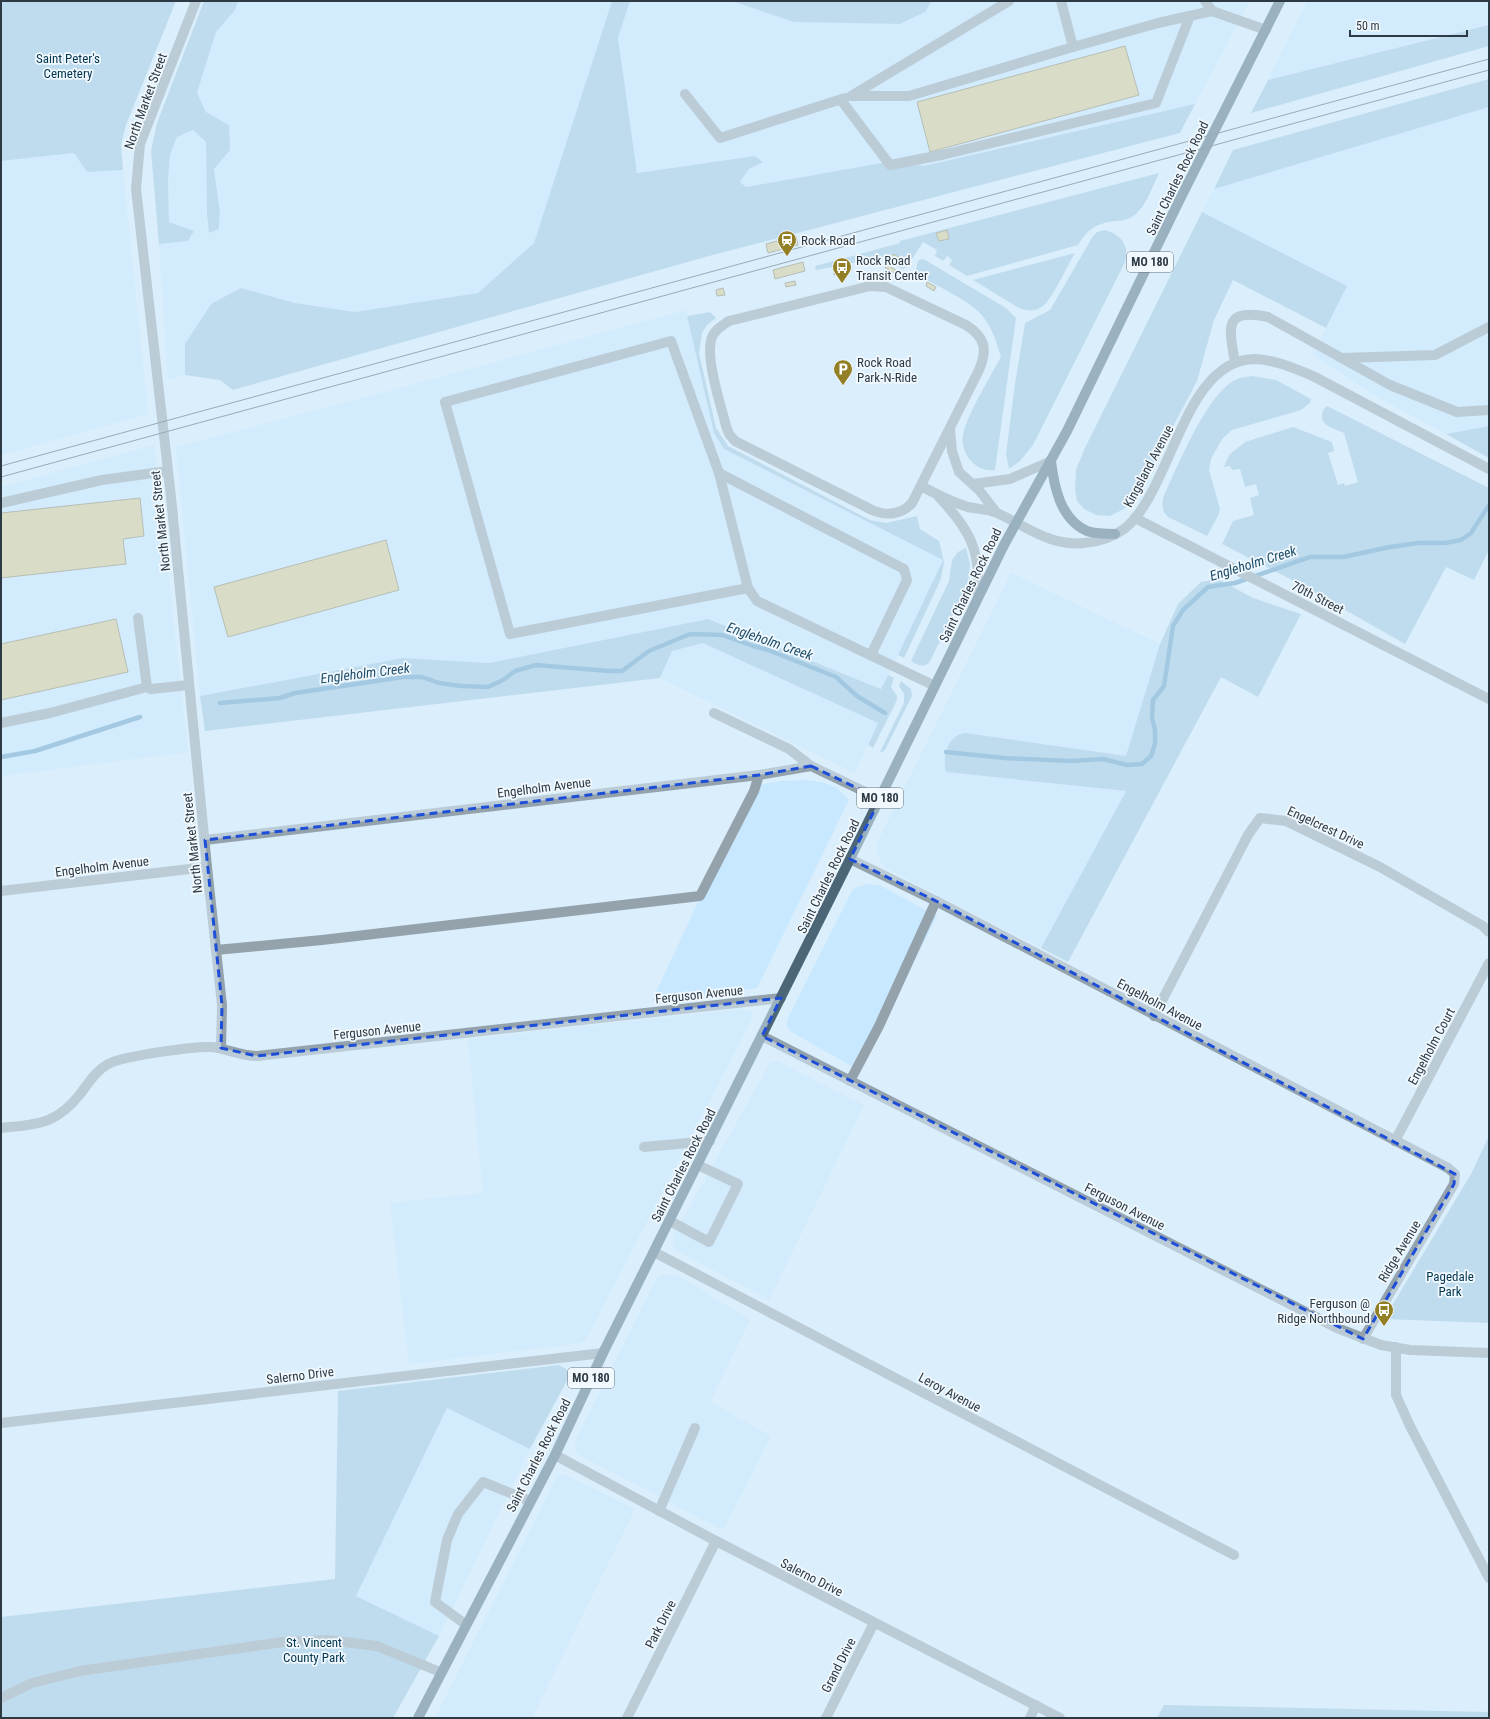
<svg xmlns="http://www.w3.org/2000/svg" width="1490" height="1719" viewBox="0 0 1490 1719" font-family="'Roboto Condensed',sans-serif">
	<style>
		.built { fill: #c8e8ff }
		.green { fill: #9ec6e1 }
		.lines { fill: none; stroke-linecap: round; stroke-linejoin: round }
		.stream { stroke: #609cc3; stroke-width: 4.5 }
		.building { fill: #d7c787; stroke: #8a8262 }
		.minor { stroke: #94a2ac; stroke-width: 10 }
		.major { stroke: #4d6677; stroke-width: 10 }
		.tram { stroke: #495861; stroke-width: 1 }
		.marked { fill: none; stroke: #1d4ed8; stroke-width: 3; stroke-dasharray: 8 5; stroke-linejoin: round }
		.labels { text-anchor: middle; stroke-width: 3.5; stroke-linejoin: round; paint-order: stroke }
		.shield { fill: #f2f9fe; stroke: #68737b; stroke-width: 1 }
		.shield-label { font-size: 12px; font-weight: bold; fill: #2d3a43 }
		.park-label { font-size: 13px; fill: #013550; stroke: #f2f9fe }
		.street-label { font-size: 13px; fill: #2d3a43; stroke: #f2f9fe }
		.poi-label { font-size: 13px; fill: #2d3a43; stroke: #f2f9fe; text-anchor: start }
		.water-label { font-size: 14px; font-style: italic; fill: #1e4d69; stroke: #f2f9fe }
	</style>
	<rect width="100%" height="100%" fill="#daeefc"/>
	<g class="built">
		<polygon points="238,1 612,1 534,244 478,293 355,312 295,303 241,288 185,344 185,375 168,380 159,244 188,241 194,231 169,222 168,181 170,155 177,137 193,130 206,142 207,215 209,233 219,229 220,212 214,169 230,150 206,112 197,93 216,32 235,10"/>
		<polygon points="630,1 732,1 794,22 900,24 925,12 932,1 1250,1 1195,104 924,166 898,160 746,187 740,182 749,169 763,162 755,156 636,173 618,38"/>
		<polygon points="1307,1 1489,1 1489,25 1268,80"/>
		<polygon points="1488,106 1489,426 1446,434 1372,394 1313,355 1347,286 1202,212 1214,189"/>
		<polygon points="74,153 87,171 123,170 148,414 1,455 1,161"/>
		<polygon points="686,310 714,433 719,441 731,453 943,560 882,689 708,619 489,663 403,658 200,696 176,447 415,384"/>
		<polygon points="154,445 188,752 1,776 1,487"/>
		<polygon points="1011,573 1160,644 1126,757 966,733 947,772 1126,791 1041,948 886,868 880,861 877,851 877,843"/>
		<polygon points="703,643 878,723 855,773 660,678 672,651"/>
		<polygon points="807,780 825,783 837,788 849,800 757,988 652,1001 752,786 781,781"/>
		<polygon points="867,884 881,886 937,916 860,1071 790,1031 787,1026 787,1020 852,891 857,887"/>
		<polygon points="742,1009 751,1011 753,1017 586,1339 581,1343 409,1364 390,1203 483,1193 468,1039"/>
		<polygon points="777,1061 864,1105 769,1300 676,1250 673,1245 674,1235 770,1063"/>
		<polygon points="663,1275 677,1275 750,1320 710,1402 771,1436 723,1530 581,1456 575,1450 575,1442 657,1278"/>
		<polygon points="447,1408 530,1449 439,1636 356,1596"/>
		<polygon points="563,1474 635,1509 532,1718 435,1718 558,1475"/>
	</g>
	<g class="green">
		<polygon points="1,1 176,1 126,125 121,145 123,170 87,172 74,153 1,161"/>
		<polygon points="204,1 238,1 235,10 216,32 197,93 206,112 229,125 230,150 214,169 220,212 219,229 209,233 207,215 206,142 193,130 177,137 170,155 168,181 169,222 194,231 188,241 159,244 151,151 157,123"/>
		<polygon points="612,1 630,1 618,38 637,173 755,156 763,162 749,169 740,182 746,187 898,160 924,166 1195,104 1180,133 709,256 233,390 220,380 185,375 185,344 211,304 241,288 295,303 355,312 478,293 534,243"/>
		<polygon points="732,1 932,1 925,12 900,24 794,22"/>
		<polygon points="1489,25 1489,46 1251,113 1268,80"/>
		<polygon points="1489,79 1489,107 1214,189 1233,150"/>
		<path d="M1159,173C1152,187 1146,208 1132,217C1126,220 1121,221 1115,221C1095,224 1089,228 1078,245L967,276L949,265L952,260L947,256L943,261L935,256L937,250L923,242L907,267L902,269L895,265L899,257L893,254L880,258L816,270L815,266L900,243V241Z"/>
		<polygon points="1202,212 1347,286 1326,328 1233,280 1214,320 1197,381 1139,491 1124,509 1110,516 1096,515 1084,509 1077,501 1075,489 1076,470 1084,450"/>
		<path d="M1105,230C1121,234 1130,246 1125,262L1033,445L1020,461L1009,469L1006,454L1015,384L1025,323L1050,310L1093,236L1097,232Z"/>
		<path d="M1075,253C1068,264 1052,300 1043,306C1035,312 1027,311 1019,308L973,280Z"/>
		<path d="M921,259L925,260L1006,308L1016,318L995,470C986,471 980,469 973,463C965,455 961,445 963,435C965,419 992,373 1001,357C997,343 993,330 984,318C973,301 933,285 915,273L918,261Z"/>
		<polygon points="710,312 716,318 707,325 702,333 699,353 716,428 728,446 870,520 886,523 917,516 920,529 939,541 944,562 941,579 904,658 898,655 943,560 724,449 714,433 687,316"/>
		<path d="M1252,376L1276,380L1311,399L1310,403L1301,410L1232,430L1222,439L1211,459L1209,470L1220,509L1218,516L1207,536L1168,517C1162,511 1162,506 1163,498C1177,468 1207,392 1237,379C1241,377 1247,377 1252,376Z"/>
		<path d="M1327,406L1489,488V550L1474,580L1446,567L1405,644L1298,583L1222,544L1233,521L1254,515L1250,498L1259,495L1256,484L1245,487L1240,469L1232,470L1230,466L1224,467L1229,455L1245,442L1293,427L1332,442L1334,451L1328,453L1338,485L1344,483L1345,486L1358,482L1344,433C1335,429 1320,426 1322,414C1323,410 1324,408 1327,406Z"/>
		<polygon points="1489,426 1489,458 1446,434"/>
		<path d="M966,548L970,564L968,584L929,663C922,668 917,665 911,661L949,581L952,560L958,552Z"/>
		<path d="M1218,579L1253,598L1301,614L1258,697L1221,677L1068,962L1041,948L1126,791L946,772C942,756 948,734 966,733L1126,756L1160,644L1178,604L1201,582Z"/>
		<polygon points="708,619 881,689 888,675 894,678 891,687 897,696 897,700 873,748 868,745 878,723 703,643 672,651 660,678 205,731 200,696 403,658 489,663"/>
		<polygon points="901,681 911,689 912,696 885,750 882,752 880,752 904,703 904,694 899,686"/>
		<polygon points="1489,1136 1489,1323 1384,1319 1471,1174"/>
		<polygon points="559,1365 566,1369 570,1375 530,1449 447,1408 356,1596 439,1636 393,1718 1,1718 1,1617 335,1579 338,1391"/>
		<polygon points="1164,1705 1489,1712 1489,1718 1157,1718"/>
	</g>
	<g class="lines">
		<g class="stream">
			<polyline points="220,703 280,698 295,693 403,677 422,677 439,683 461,686 488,687 503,680 515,671 536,665 609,671 622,671 649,651 690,634 722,635 753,646 768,650 836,677 857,696 885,713"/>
			<polyline points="946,752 1004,758 1070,761 1103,759 1127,765 1142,764 1151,756 1155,744 1155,730 1152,718 1153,700 1164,686 1173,626 1183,610 1208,587 1235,583 1310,557 1343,557 1390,547 1418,543 1445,543 1461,540 1471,533 1489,505"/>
			<polyline points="1,757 35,751 140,717"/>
		</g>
	</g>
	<g class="building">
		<polygon points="1125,46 1139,95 930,152 917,102"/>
		<polygon points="947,230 949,239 939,241 936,233"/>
		<polygon points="796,236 798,245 768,253 766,244"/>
		<polygon points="893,254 899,257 895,265 889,262"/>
		<polygon points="803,262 805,271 775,279 773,270"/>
		<polygon points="887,265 896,270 894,273 885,268"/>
		<polygon points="844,270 844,274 834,275 834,271"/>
		<polygon points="795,281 796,285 786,287 785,283"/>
		<polygon points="927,282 936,287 934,291 926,286"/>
		<polygon points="723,288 725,295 717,296 716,290"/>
		<polygon points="140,498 144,536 123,539 126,564 1,578 1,513"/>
		<polygon points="386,540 399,590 228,637 214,587"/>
		<polygon points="116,619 128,672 1,700 1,644"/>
	</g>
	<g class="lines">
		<g class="minor">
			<polyline points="196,1 140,144 136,189 171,497 207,867 222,1005 221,1048"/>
			<polyline points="1009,1 851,96 909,96 1073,47"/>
			<polyline points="1061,1 1073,47 1158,23 1212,11 1266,30"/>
			<polyline points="1205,1 1212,11"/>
			<polyline points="685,94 720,138 845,98"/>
			<polyline points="841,100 890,165 946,154 1156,103 1190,16"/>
			<path d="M870,286L886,287L966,325C985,337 988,349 979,370L912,503C901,515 886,516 872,510L735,441L729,434L726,426C721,405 703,353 713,335C716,329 723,325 729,321Z"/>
			<polyline points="1343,358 1435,355 1489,327"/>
			<path d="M1235,363C1230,330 1221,307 1268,317L1390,385L1457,412L1489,410"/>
			<polyline points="950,430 952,451 959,472 979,490 996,512"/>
			<polyline points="719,473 904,569 907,580 871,655"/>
			<polyline points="973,484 1010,479 1051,461"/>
			<path d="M921,486C936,494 951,502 968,507C977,509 988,509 997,513C1026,526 1051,547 1084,543C1098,542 1113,537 1124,529C1172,492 1183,359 1255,359C1276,360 1294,368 1313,376L1489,469"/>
			<path d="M939,497C970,530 981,550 978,597"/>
			<polyline points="1,503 102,480 168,471"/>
			<polyline points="1135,518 1489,699"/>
			<polyline points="748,588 510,634 445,402 671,341 719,473 748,588 757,601 935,686"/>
			<polyline points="138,618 147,687 151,689 189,685"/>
			<polyline points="714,713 789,749 811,766"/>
			<polyline points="1,723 50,713 147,687"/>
			<polyline points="205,840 759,775 811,766 880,799"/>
			<polyline points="850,859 936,901 1448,1168 1455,1174 1454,1184 1363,1339"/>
			<polyline points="1,891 207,867"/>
			<polyline points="216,950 322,940 700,896 754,791 759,775"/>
			<polyline points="1154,1016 1248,835 1260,818 1286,821 1380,867 1483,926 1489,932"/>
			<polyline points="762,1036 1337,1328 1381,1345 1410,1350 1489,1353"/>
			<polyline points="850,1081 879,1026 936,901"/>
			<path d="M1,1128C38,1124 56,1125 81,1093C89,1082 96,1071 108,1064C123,1056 194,1046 212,1047C228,1049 241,1056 257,1056L781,998"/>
			<polyline points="1395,1141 1489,963"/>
			<polyline points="644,1147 710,1141"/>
			<polyline points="670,1221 709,1242 738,1184 698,1165"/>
			<polyline points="654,1252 1234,1555"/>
			<polyline points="1396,1347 1396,1395 1410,1426 1489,1578"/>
			<polyline points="1,1423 603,1353"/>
			<polyline points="555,1455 716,1541 1060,1718"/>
			<polyline points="659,1511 695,1428"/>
			<polyline points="465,1624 435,1602 447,1540 458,1514 483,1482 530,1501"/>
			<polyline points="1,1698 32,1683 80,1671 283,1642 327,1640 377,1646 440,1672"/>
			<polyline points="627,1718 716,1541"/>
			<polyline points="826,1718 874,1623"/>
			<polyline points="1030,1718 1036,1705"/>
		</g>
		<g class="major">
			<path d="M1051,461C1054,486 1060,519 1087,531C1096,534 1105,534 1115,534"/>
			<polyline points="418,1718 555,1455 603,1353 850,859 1004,545 1067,431 1180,199 1280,1"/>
		</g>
		<g class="tram">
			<polyline points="1,466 1489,59"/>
			<polyline points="1,477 1489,70"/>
		</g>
	</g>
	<path d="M0 0H1490V1719H0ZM811,766L880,799L850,859L936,901L1455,1174L1454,1184L1363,1339L762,1036L781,998L257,1056L221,1048L222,1005L205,840L759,775Z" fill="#daeefc" fill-opacity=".55" fill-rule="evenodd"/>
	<path class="marked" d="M811,766L880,799L850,859L936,901L1455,1174L1454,1184L1363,1339L762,1036L781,998L257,1056L221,1048L222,1005L205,840L759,775Z"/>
	<defs>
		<g id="station-pin" transform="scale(1)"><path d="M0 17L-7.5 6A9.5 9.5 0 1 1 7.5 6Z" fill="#937f26" stroke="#f2f9fe"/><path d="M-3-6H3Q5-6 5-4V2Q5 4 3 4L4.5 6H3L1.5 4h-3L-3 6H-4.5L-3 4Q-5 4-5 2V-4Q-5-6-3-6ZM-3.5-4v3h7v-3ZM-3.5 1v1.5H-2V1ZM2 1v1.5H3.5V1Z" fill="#fff"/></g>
		<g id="bus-pin" transform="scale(1)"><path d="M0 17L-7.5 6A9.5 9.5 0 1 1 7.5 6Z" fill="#937f26" stroke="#f2f9fe"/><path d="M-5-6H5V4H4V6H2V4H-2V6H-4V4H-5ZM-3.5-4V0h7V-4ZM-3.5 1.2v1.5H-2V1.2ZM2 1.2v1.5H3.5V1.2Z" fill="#fff"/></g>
		<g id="parking-pin" transform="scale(1)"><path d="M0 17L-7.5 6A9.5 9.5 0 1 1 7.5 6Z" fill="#937f26" stroke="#f2f9fe"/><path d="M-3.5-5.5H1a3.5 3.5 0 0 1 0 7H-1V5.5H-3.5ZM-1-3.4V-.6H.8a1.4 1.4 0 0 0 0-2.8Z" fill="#fff"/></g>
	</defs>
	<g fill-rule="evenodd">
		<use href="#station-pin" x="787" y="240"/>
		<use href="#bus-pin" x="842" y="267"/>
		<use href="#parking-pin" x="843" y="369"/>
		<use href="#bus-pin" x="1384" y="1310"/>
	</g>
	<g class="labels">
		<g class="shield">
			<rect x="1127" y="252" width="46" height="20" rx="3"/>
			<rect x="857" y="788" width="46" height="20" rx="3"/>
			<rect x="568" y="1368" width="46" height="20" rx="3"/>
		</g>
		<g class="shield-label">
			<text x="1150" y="266">MO 180</text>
			<text x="880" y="802">MO 180</text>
			<text x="591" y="1382">MO 180</text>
		</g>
		<g class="park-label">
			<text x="68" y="63">Saint Peter's<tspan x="68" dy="15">Cemetery</tspan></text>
			<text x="1450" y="1281">Pagedale<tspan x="1450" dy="15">Park</tspan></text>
			<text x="314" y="1647">St. Vincent<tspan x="314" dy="15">County Park</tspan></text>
		</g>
		<g class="street-label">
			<text transform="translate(145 101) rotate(-70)" y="5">North Market Street</text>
			<text transform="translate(1177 178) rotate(-64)" y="5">Saint Charles Rock Road</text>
			<text transform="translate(1148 466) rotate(-62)" y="5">Kingsland Avenue</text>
			<text transform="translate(160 521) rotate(-96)" y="5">North Market Street</text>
			<text transform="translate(970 585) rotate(-64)" y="5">Saint Charles Rock Road</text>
			<text transform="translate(1318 597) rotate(27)" y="5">70th Street</text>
			<text transform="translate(544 787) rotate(-7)" y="5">Engelholm Avenue</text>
			<text transform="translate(1326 827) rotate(25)" y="5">Engelcrest Drive</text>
			<text transform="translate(192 843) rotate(-96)" y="5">North Market Street</text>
			<text transform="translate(102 866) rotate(-7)" y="5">Engelholm Avenue</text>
			<text transform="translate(828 876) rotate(-64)" y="5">Saint Charles Rock Road</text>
			<text transform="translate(699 994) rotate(-6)" y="5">Ferguson Avenue</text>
			<text transform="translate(1160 1004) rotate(28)" y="5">Engelholm Avenue</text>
			<text transform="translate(377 1030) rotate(-6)" y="5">Ferguson Avenue</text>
			<text transform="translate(1431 1046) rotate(-62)" y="5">Engelholm Court</text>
			<text transform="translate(683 1165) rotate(-63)" y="5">Saint Charles Rock Road</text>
			<text transform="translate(1125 1206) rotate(27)" y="5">Ferguson Avenue</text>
			<text transform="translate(1399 1251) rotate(-59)" y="5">Ridge Avenue</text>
			<text transform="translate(300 1375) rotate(-7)" y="5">Salerno Drive</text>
			<text transform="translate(950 1392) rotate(28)" y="5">Leroy Avenue</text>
			<text transform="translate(538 1455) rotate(-63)" y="5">Saint Charles Rock Road</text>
			<text transform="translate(812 1577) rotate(27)" y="5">Salerno Drive</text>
			<text transform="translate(660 1624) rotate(-63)" y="5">Park Drive</text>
			<text transform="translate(838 1665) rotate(-63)" y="5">Grand Drive</text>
		</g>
		<g class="poi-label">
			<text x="801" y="245">Rock Road</text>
			<text x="856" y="265">Rock Road<tspan x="856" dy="15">Transit Center</tspan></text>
			<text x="857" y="367">Rock Road<tspan x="857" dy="15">Park-N-Ride</tspan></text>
			<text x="1370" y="1308" text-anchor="end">Ferguson @<tspan x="1370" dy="15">Ridge Northbound</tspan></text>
		</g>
		<g class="water-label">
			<text transform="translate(1253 563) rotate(-17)" y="5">Engleholm Creek</text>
			<text transform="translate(770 641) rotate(19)" y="5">Engleholm Creek</text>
			<text transform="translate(365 673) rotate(-7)" y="5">Engleholm Creek</text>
		</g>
	</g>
	<rect width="1490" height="1719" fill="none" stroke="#2d3a43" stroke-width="4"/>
	<path d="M1350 30v6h117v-6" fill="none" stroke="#2d3a43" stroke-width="2"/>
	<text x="1356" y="30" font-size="12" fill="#2d3a43" stroke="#f2f9fe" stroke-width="3" paint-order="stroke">50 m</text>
</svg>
